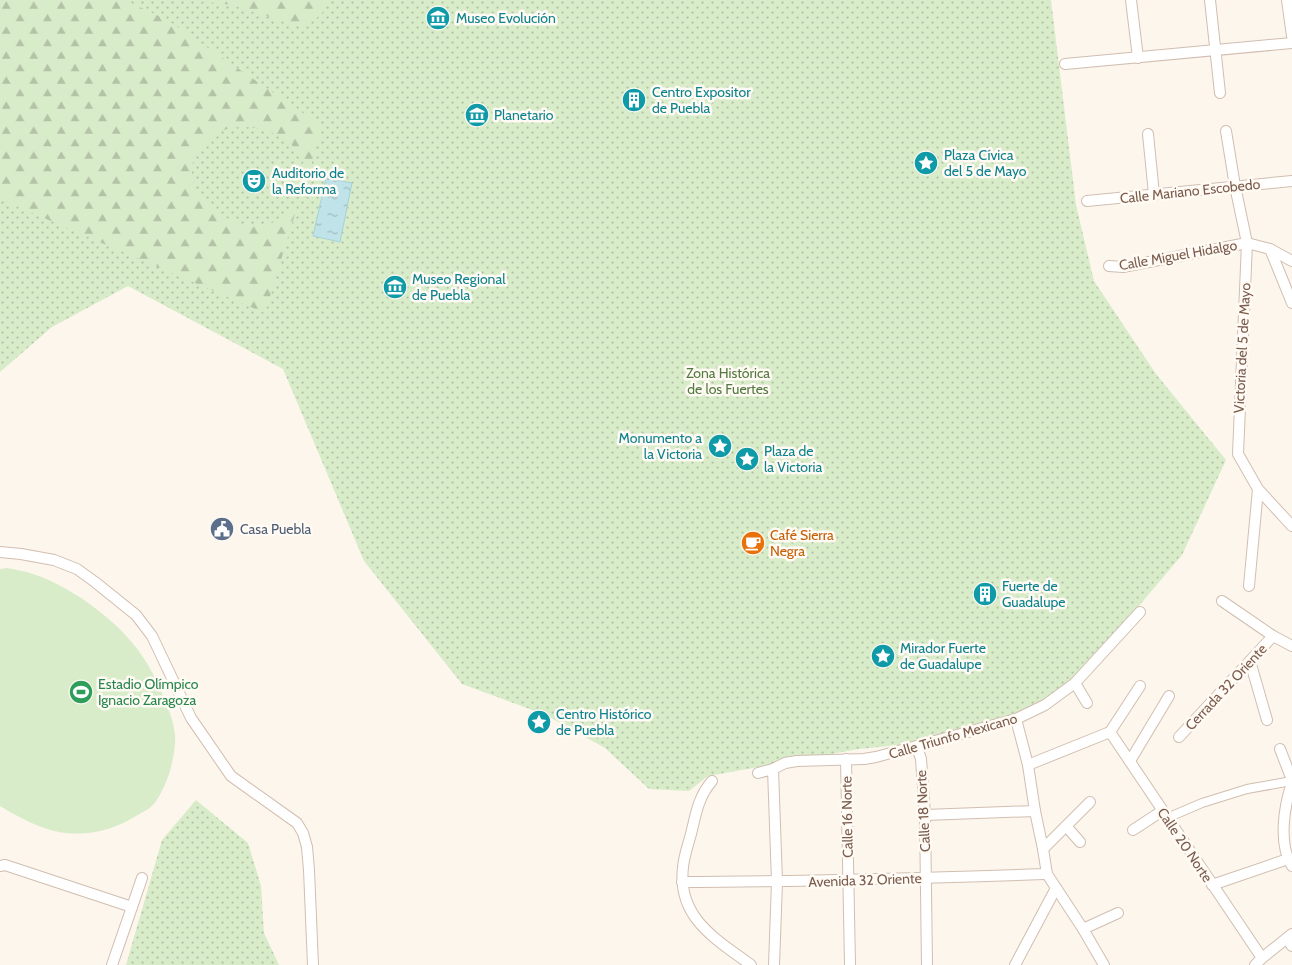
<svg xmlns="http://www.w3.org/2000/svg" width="1292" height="965" viewBox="0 0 1292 965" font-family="Cabin,sans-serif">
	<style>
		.green { fill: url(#green-dots) }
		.forest { fill: url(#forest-firs) }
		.pitch { fill: #d8ecc9 }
		.water { fill: url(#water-ripples); stroke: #a5d3da }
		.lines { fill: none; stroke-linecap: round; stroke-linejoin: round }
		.pedestrian-casing { stroke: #d1beb0; stroke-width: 10 }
		.minor-casing { stroke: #d1beb0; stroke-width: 12 }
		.pedestrian { stroke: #fff; stroke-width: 8 }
		.minor { stroke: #fff; stroke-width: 10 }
		.labels { text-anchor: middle; stroke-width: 5; stroke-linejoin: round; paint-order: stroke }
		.culture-label { font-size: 14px; fill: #0d838f; stroke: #fffaf3; text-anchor: start }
		.street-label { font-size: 14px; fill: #7a5c4d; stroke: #fffaf3 }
		.park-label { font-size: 14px; fill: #537a41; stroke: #fffaf3 }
		.service-label { font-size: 14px; fill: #4e5e75; stroke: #fffaf3; text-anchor: start }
		.food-label { font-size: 14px; fill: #c56008; stroke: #fffaf3; text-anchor: start }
		.leisure-label { font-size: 14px; fill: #27864d; stroke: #fffaf3; text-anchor: start }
	</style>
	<defs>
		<pattern id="green-dots" width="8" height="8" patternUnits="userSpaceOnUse" patternTransform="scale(1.25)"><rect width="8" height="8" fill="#d8ecc9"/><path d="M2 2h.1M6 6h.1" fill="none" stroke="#b4c2a5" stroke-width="1.8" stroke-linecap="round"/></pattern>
		<pattern id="forest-firs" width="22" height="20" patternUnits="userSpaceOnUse" patternTransform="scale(1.25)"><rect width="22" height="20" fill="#d8ecc9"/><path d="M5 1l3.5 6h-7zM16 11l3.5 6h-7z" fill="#b4c2a5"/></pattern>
		<pattern id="water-ripples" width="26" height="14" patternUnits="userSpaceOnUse" patternTransform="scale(1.25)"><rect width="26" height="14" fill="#bfe3e8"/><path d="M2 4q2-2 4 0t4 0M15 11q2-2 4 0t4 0" fill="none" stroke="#a0bbbe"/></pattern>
	</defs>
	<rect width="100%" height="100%" fill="#fdf6ec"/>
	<g class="green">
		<polygon points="0,0 1051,0 1076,205 1094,281 1156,374 1226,460 1182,555 1077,679 1036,706 985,725 929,742 859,749 708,776 689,791 649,789 605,748 546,715 462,684 364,561 283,369 128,286 52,327 0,372"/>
		<polygon points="196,800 248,843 261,886 264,933 279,965 126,965 162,840"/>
	</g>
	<g class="forest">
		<path d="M0,0H125L167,20L322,126L308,176C301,152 292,139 267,131C197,108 156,190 235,222C258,232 280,223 297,207L265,313L0,199Z"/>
		<polygon points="191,0 326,0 322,14 309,23 301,27 232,5"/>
	</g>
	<path class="pitch" d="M7,568C16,570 25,571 33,574C68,585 111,616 134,645C145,658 154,675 161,691C167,704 173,719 175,734C176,746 173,759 170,771C166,783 161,795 153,805C150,808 145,811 141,813C118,828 93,836 66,833C44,831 18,817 0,806V569Z"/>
	<polygon class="water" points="326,178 352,183 340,242 313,236"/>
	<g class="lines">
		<g class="pedestrian-casing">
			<polyline id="pedestrian" points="1167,818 1202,803 1247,789 1292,781"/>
		</g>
		<g class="minor-casing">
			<g id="minor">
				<polyline points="1131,0 1138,58"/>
				<polyline points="1210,0 1220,93"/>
				<polyline points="1287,0 1292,36"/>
				<polyline points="1065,64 1292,43"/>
				<polyline points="1226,131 1235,186 1247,243 1238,454 1258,489 1292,526"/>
				<polyline points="1148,134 1154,194"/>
				<polyline points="1087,201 1292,181"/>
				<polyline points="1270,249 1292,303"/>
				<polyline points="1109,266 1123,267 1247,243 1270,249 1292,261"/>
				<polyline points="0,552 21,554 54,560 77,569 95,582 136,615 152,636 191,718 231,776 297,823 303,833 307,847 309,870 313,965"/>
				<polyline points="1249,586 1258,489"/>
				<polyline points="1222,601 1273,636 1292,646"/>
				<polyline points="1250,661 1267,720"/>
				<polyline points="1075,683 1087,703"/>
				<polyline points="1016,719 1028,765 1035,811 1043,849 1047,874 1083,929 1104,965"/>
				<polyline points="1110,732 1262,958"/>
				<polyline points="1110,732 1140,686"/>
				<polyline points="1179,737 1273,636"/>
				<polyline points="917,747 921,759 925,815 927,965"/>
				<polyline points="1280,749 1292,780"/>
				<polyline points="846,759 850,965"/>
				<polyline points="1130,761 1169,696"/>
				<polyline points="1028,765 1110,732"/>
				<polyline points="773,769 777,882 774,965"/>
				<polyline points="758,773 773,769 785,763 797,761 864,759 876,757 1016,719 1045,705 1075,683 1140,612"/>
				<path d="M712,781C698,797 696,814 691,834C688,845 684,856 683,867C677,918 716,939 751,965"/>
				<path d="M1292,783C1284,806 1278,844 1292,866"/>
				<polyline points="925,815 1035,811"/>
				<polyline points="1066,826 1080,842"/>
				<polyline points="1133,830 1162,811"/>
				<polyline points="1043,849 1090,802"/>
				<polyline points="0,866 5,865 132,907"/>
				<path d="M682,882C804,882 925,878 1047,874"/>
				<polyline points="1212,885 1288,859"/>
				<polyline points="1083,929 1118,913"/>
				<polyline points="1287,938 1292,946"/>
				<polyline points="112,965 142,878"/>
				<polyline points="1015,965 1056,888"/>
				<polyline points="1255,965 1262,958 1292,934"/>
			</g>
		</g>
		<use href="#pedestrian" class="pedestrian"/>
		<use href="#minor" class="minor"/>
	</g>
	<defs>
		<g id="museum-disc" transform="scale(1.25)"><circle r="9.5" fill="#0f9aa8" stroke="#fffaf3"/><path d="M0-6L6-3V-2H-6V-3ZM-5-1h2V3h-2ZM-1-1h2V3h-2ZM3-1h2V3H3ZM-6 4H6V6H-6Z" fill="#fff"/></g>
		<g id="building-disc" transform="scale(1.25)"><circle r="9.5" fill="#0f9aa8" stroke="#fffaf3"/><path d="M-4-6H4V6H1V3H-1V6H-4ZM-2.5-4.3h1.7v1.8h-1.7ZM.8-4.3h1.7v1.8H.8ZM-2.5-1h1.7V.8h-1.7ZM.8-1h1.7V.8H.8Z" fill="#fff"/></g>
		<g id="sight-disc" transform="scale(1.25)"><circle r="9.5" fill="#0f9aa8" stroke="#fffaf3"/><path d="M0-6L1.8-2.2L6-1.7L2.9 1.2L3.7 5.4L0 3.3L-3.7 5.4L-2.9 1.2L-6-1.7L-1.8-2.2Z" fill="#fff"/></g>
		<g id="theatre-disc" transform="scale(1.25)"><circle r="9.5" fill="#0f9aa8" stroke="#fffaf3"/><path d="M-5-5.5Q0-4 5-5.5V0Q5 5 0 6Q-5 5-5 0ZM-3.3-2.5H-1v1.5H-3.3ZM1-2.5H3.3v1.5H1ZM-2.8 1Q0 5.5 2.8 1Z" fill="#fff"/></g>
		<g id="civic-disc" transform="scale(1.25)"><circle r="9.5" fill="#5c6f8a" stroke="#fffaf3"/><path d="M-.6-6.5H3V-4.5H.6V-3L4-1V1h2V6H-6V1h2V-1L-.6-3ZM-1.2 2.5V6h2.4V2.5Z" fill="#fff"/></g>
		<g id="cafe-disc" transform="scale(1.25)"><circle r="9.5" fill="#e8710a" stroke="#fffaf3"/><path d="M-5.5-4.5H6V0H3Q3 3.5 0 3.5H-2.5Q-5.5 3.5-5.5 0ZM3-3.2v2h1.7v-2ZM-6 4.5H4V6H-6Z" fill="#fff"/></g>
		<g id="stadium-disc" transform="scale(1.25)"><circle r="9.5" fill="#2e9e5b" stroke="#fffaf3"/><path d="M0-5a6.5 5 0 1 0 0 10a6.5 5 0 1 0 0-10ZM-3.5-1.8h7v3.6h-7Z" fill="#fff"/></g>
	</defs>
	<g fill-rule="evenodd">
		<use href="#museum-disc" x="438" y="18"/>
		<use href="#building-disc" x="634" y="100"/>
		<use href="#museum-disc" x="477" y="115"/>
		<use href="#sight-disc" x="926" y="163"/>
		<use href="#theatre-disc" x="254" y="181"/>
		<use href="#museum-disc" x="395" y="287"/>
		<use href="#sight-disc" x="720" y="446"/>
		<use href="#sight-disc" x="747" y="459"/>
		<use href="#civic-disc" x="222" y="529"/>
		<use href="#cafe-disc" x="753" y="543"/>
		<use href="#building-disc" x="985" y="594"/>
		<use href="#sight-disc" x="883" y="656"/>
		<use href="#stadium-disc" x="81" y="692"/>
		<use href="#sight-disc" x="539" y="722"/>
	</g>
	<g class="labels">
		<g class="culture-label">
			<text x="456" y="23">Museo Evolución</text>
			<text x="652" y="97">Centro Expositor<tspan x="652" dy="16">de Puebla</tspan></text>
			<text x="494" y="120">Planetario</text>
			<text x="944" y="160">Plaza Cívica<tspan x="944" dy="16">del 5 de Mayo</tspan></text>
			<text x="272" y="178">Auditorio de<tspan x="272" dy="16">la Reforma</tspan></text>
			<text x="412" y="284">Museo Regional<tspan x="412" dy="16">de Puebla</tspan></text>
			<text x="702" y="443" text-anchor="end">Monumento a<tspan x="702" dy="16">la Victoria</tspan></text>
			<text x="764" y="456">Plaza de<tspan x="764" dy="16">la Victoria</tspan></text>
			<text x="1002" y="591">Fuerte de<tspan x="1002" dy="16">Guadalupe</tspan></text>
			<text x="900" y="653">Mirador Fuerte<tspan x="900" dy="16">de Guadalupe</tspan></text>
			<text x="556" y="719">Centro Histórico<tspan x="556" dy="16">de Puebla</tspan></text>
		</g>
		<g class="street-label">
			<text transform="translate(1190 191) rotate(-6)" y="5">Calle Mariano Escobedo</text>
			<text transform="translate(1178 255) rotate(-10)" y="5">Calle Miguel Hidalgo</text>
			<text transform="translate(1242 348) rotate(-87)" y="5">Victoria del 5 de Mayo</text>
			<text transform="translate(1226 687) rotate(-47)" y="5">Cerrada 32 Oriente</text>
			<text transform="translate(953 736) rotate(-16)" y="5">Calle Triunfo Mexicano</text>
			<text transform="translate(923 811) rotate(-93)" y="5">Calle 18 Norte</text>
			<text transform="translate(847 817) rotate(-91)" y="5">Calle 16 Norte</text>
			<text transform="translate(1185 845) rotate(56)" y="5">Calle 20 Norte</text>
			<text transform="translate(865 880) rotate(-2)" y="5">Avenida 32 Oriente</text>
		</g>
		<g class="park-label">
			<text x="728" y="378">Zona Histórica<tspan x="728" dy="16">de los Fuertes</tspan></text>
		</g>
		<g class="service-label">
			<text x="240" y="534">Casa Puebla</text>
		</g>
		<g class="food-label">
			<text x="770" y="540">Café Sierra<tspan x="770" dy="16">Negra</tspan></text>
		</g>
		<g class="leisure-label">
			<text x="98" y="689">Estadio Olímpico<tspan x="98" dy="16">Ignacio Zaragoza</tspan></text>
		</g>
	</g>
</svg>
